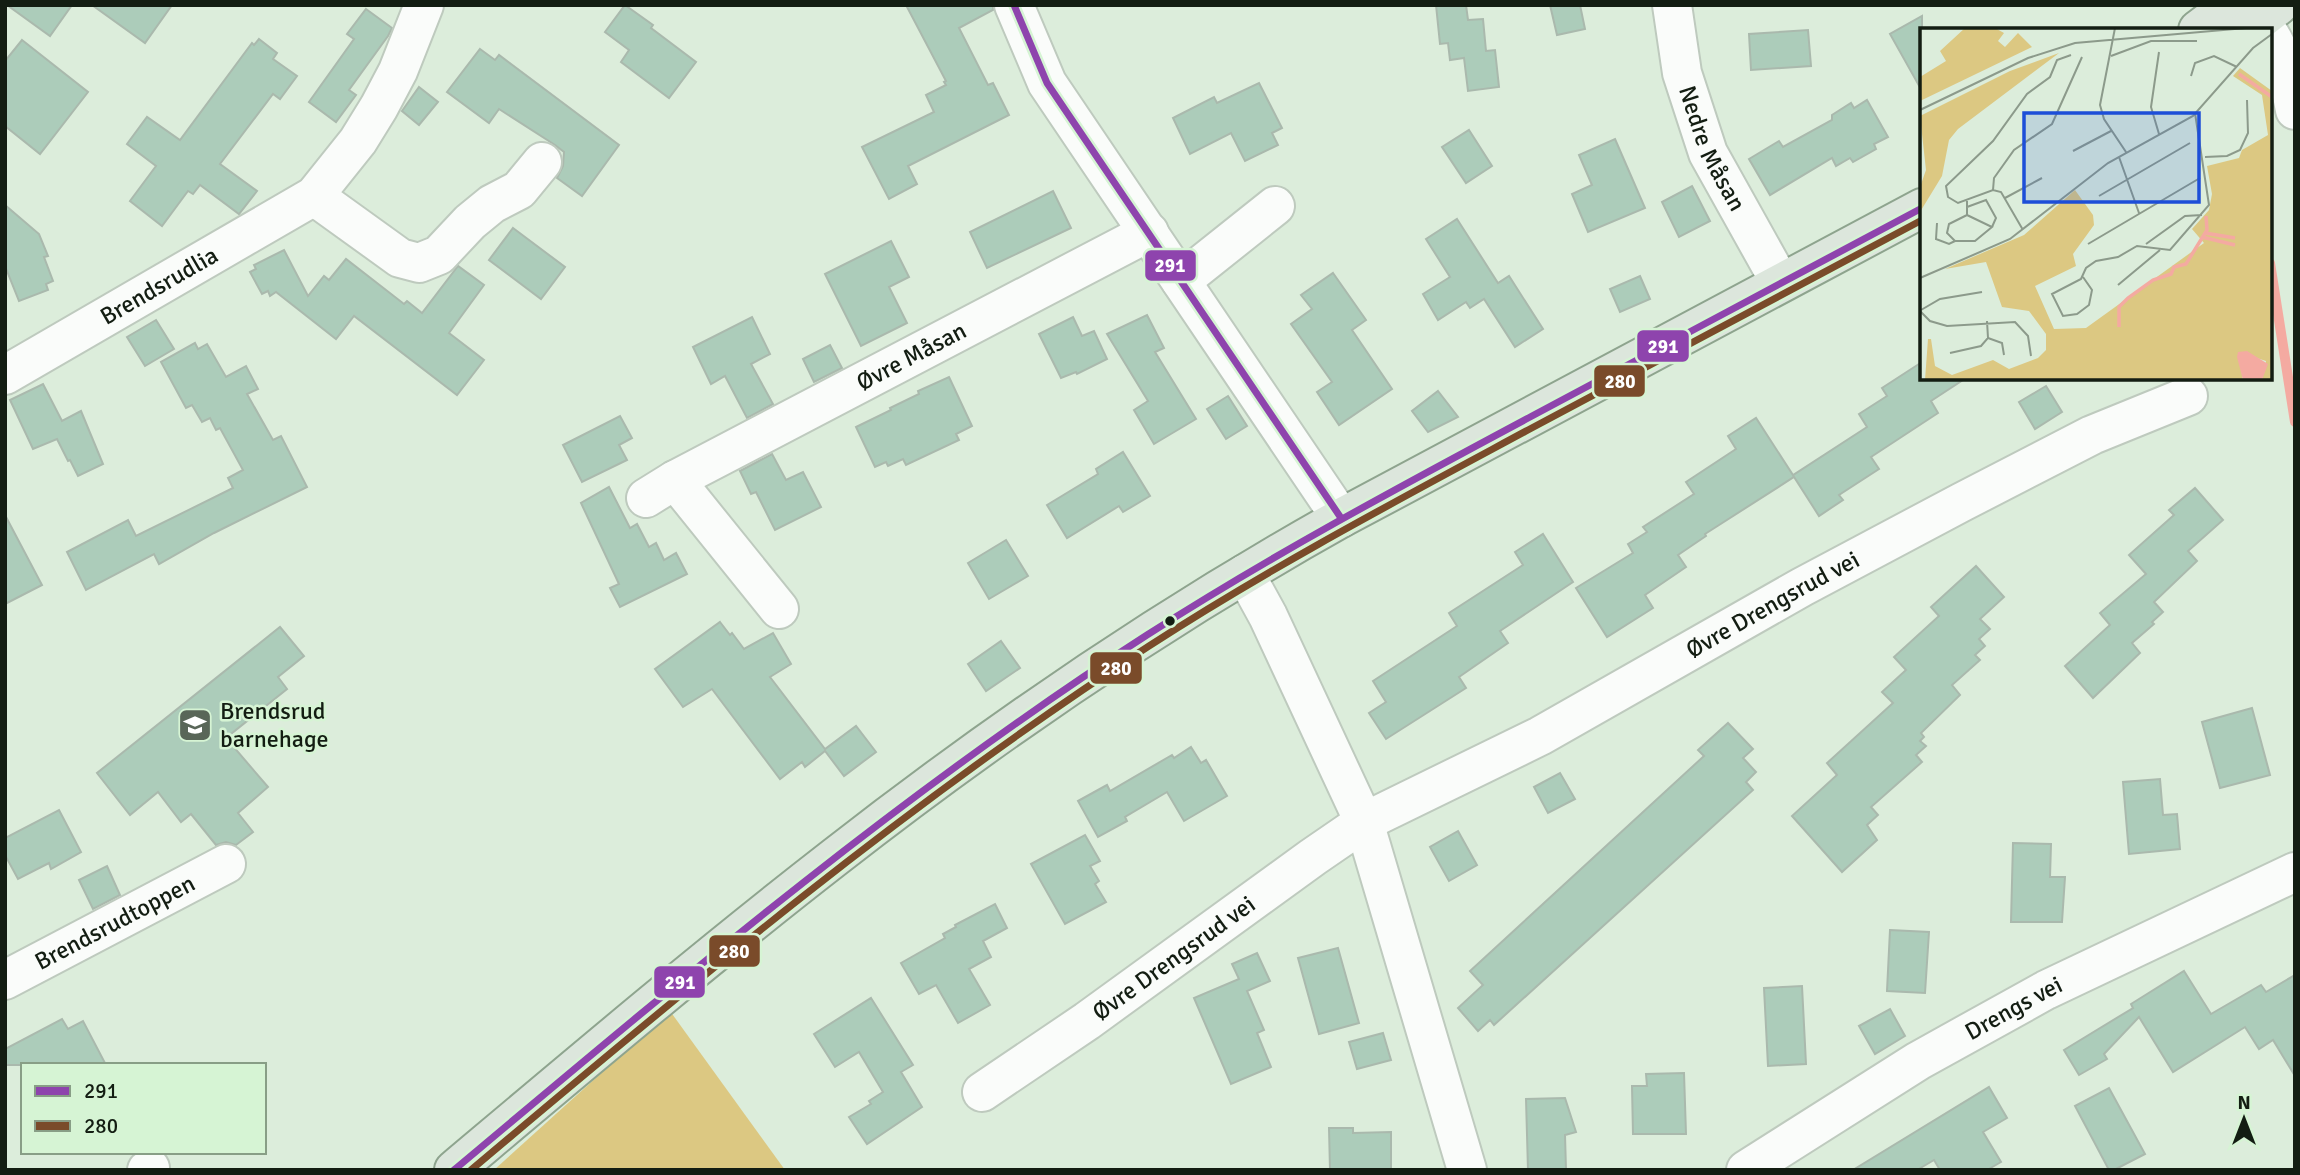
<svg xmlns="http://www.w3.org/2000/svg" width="2300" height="1175" viewBox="0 0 2300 1175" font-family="Signika,sans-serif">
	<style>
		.forest { fill: #dcc882 }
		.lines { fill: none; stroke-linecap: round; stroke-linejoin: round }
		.stream { stroke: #f4aaa1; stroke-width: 10 }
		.building { fill: #acccba; stroke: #aab9ad; stroke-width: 2 }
		.minor-casing { stroke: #becabe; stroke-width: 42 }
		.major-casing { stroke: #8ea48e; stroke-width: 42 }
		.minor { stroke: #fafcfa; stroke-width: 38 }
		.major { stroke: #dce6dc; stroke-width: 38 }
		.bus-1-casing { stroke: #d6f4d4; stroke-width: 12 }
		.bus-2-casing { stroke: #d6f4d4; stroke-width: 12 }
		.bus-1 { stroke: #8e44ad; stroke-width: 7 }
		.bus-2 { stroke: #7a4b2a; stroke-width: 7 }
		.bus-dot { fill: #131d12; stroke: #d6f4d4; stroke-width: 2.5 }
		.labels { text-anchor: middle; stroke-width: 5; stroke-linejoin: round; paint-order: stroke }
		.street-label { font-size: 24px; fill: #131d12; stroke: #d6f4d4 }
		.poi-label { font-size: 24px; fill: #131d12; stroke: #d6f4d4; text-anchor: start }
		.inset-river { fill: none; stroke: #f4aaa1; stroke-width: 3.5 }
		.inset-road { fill: none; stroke: #8c9a8b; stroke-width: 2 }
		.view { fill: #1d4ed8; fill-opacity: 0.15; stroke: #1d4ed8; stroke-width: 3.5 }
		.inset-edge { fill: none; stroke: #131d12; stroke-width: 3.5 }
		.line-badge { stroke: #d6f4d4; stroke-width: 2.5 }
		.badge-label { font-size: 19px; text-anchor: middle; font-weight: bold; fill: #fff }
	</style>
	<rect width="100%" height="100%" fill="#dceddb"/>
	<polygon class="forest" points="670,1011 785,1170 494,1170"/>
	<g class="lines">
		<polyline class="stream" points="2270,263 2295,422"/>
	</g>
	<g class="building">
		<polygon points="7,5 72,5 50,36"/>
		<polygon points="92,5 172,5 145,43"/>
		<polygon points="625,5 653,25 651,28 696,62 669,98 621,62 629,50 605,32"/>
		<polygon points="906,5 993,5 993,10 959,28 988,85 993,83 1009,115 908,166 917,184 889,199 862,147 934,112 926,95 946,85 944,82 946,81"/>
		<polygon points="1436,5 1466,5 1468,20 1483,19 1486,51 1495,50 1499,87 1468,91 1464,58 1450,60 1448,43 1440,44"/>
		<polygon points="1550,5 1580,5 1585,29 1557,35"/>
		<polygon points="366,9 392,28 388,36 349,90 356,95 336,122 309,102 354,39 347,34"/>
		<polygon points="1922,16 1922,91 1890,34"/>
		<polygon points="1808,30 1811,66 1751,70 1749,34"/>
		<polygon points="259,39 277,53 273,59 297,76 280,99 273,94 220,164 257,191 239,214 200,185 193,194 188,191 162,226 130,201 156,166 127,144 147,117 180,140 252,43 254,45"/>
		<polygon points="22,40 88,92 40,154 5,126 5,61"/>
		<polygon points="480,49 495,60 499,55 619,145 582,196 557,178 563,166 564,152 555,145 499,109 489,123 447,92"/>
		<polygon points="1259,83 1282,128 1272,133 1278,145 1245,161 1231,133 1190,154 1173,118 1214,97 1217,103"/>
		<polygon points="419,87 438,102 419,125 402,111"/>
		<polygon points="1867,100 1888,137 1874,144 1876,149 1853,162 1850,158 1836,166 1832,158 1770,195 1749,159 1779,141 1783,147 1832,120 1832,115 1851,103 1854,108"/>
		<polygon points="1469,130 1492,166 1466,183 1442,147"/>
		<polygon points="1615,139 1645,208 1588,232 1572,194 1592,185 1579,155"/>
		<polygon points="1692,186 1710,221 1679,237 1662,202"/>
		<polygon points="1053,191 1071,228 987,268 970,232"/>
		<polygon points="5,205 39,234 48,256 44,257 53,281 46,284 48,290 19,301 5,266"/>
		<polygon points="1457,219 1498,283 1509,276 1543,329 1515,347 1484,299 1470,308 1466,302 1438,320 1423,294 1450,277 1426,239"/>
		<polygon points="513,228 565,267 541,299 489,260"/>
		<polygon points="891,241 909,277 889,287 907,323 861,346 825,274"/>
		<polygon points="284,250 308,296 324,276 329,280 346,259 404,304 407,301 422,313 458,266 484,285 449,333 484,360 457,395 354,316 336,339 276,292 270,296 268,291 262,294 250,272 256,269 254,265"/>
		<polygon points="1333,273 1366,320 1352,330 1392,389 1339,425 1317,392 1332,382 1291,324 1312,309 1301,295"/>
		<polygon points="1640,276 1650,299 1620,312 1610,289"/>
		<polygon points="1147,315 1164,348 1155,352 1196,419 1154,444 1134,410 1148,401 1107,334"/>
		<polygon points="752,317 770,354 751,364 773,404 747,418 725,376 711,384 693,347"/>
		<polygon points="1073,317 1082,336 1094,331 1107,359 1077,374 1076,372 1061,378 1039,334"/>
		<polygon points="156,320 174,349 145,366 127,337"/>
		<polygon points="195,343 198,349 207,344 226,377 246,366 258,389 247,394 273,440 281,436 307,487 214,533 159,564 154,554 86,590 67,552 128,520 136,536 233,488 228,478 243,470 220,428 216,430 210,418 202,422 192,405 186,408 161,362"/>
		<polygon points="830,345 842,368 814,382 803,359"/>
		<polygon points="1922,362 1922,378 1966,378 1931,401 1938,413 1871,457 1879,469 1839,495 1843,500 1819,516 1794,477 1705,534 1706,536 1678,555 1686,567 1645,595 1653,608 1607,637 1576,588 1633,553 1628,544 1647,532 1643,527 1694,494 1686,482 1736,449 1728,436 1756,418 1793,475 1867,427 1859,414 1887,396 1882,388"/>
		<polygon points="949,377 972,426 956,434 959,440 906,465 903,459 888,466 886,462 875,467 856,427 891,410 890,408 919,394 918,391"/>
		<polygon points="43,384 62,421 81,411 103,464 78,476 70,460 68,461 57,439 33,449 10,400"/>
		<polygon points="2046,386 2062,412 2035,429 2019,402"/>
		<polygon points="1438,391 1458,417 1428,432 1412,411"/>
		<polygon points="1228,396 1247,426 1226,439 1207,409"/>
		<polygon points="620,416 632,438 619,445 627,460 582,482 563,445"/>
		<polygon points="1123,452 1150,496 1123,512 1119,506 1067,538 1047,505 1098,474 1096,469"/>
		<polygon points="772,454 786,480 803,472 821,507 775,530 756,492 751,494 740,471"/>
		<polygon points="609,487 630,528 637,524 649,547 656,543 664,560 676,553 687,574 620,607 610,588 619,584 581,503"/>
		<polygon points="2195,488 2223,520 2188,551 2197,561 2154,602 2163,612 2152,622 2154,624 2132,643 2140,653 2093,698 2065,666 2110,625 2100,613 2146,574 2129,555 2174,515 2169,510"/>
		<polygon points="5,515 42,585 5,604"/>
		<polygon points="1543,534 1573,582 1500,631 1508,643 1459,677 1466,688 1386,739 1369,713 1386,702 1373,681 1457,626 1449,613 1523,565 1515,552"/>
		<polygon points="1006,540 1028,576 989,599 968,563"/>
		<polygon points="1976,566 2004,597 1980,619 1990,629 1979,639 1985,646 1975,655 1980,660 1952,685 1960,695 1921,733 1924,737 1920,741 1926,746 1916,755 1922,762 1871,807 1878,815 1867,825 1877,840 1842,872 1792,816 1837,775 1827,763 1893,703 1882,692 1906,670 1894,657 1939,616 1931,607"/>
		<polygon points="720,622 730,635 732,633 744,649 773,633 791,664 770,677 825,749 856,726 876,752 844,776 825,751 805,767 802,762 780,779 712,689 683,707 655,669"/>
		<polygon points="280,627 304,656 278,677 287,689 226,738 268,787 238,813 253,832 236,845 226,842 216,845 191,814 181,822 158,792 130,815 97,773"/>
		<polygon points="1001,641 1020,668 986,691 968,664"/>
		<polygon points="2252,708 2270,775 2220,788 2202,722"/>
		<polygon points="1728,723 1753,749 1743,758 1756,772 1746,782 1753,790 1494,1025 1490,1020 1478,1031 1458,1008 1483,985 1470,971 1704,756 1698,750"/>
		<polygon points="1191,747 1201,763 1206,760 1227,796 1184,821 1167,792 1125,817 1127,821 1098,837 1078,801 1107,785 1110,791 1172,755 1174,758"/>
		<polygon points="1560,773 1575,799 1548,813 1534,787"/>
		<polygon points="2160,779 2163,815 2177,814 2180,849 2129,854 2123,782"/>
		<polygon points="59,810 81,852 51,869 49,863 18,879 5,855 5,838"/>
		<polygon points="1458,831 1477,865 1449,881 1430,847"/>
		<polygon points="1085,835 1100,861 1090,866 1099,881 1095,884 1106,902 1065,924 1031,864"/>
		<polygon points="2013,843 2051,844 2050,877 2065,877 2062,922 2011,922"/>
		<polygon points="107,866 120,895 93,909 79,880"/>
		<polygon points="995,904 1007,928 983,941 991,957 969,969 990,1005 958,1023 936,985 919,994 901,963 945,938 943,934 956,927 955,925"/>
		<polygon points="1890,930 1929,932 1925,993 1887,991"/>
		<polygon points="1338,948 1359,1023 1319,1034 1298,958"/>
		<polygon points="1257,953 1270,981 1247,991 1264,1030 1257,1033 1271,1067 1231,1084 1194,998 1239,979 1232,964"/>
		<polygon points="2184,971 2211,1014 2261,985 2266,992 2295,975 2295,1076 2273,1040 2259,1049 2245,1027 2173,1072 2139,1017 2104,1054 2107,1059 2079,1075 2064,1050 2133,1008 2131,1004"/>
		<polygon points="1802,986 1806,1064 1768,1066 1764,988"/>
		<polygon points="871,998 913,1065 901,1072 922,1107 867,1144 849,1117 871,1104 869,1101 883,1092 859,1052 835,1067 814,1034"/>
		<polygon points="1890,1009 1905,1036 1875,1054 1859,1026"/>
		<polygon points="62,1019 68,1029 83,1021 106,1065 5,1065 5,1049"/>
		<polygon points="1383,1033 1391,1060 1357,1069 1349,1042"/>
		<polygon points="1684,1073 1686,1134 1633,1134 1632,1086 1647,1086 1646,1074"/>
		<polygon points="1989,1087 2007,1118 1983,1132 2001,1162 1987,1170 1940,1170 1934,1160 1917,1170 1853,1170"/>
		<polygon points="2109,1088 2145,1154 2114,1170 2109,1170 2075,1106"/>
		<polygon points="1565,1098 1576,1132 1565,1135 1566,1170 1528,1170 1526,1099"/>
		<polygon points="1329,1128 1353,1128 1353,1133 1391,1132 1391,1170 1330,1170"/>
	</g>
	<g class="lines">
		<g class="minor-casing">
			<g id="minor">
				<polyline points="1014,5 1047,83 1341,518"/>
				<path id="s1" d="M1672,5L1682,73L1708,153L1780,282"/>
				<path d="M2270,35C2284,58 2290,84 2295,110"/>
				<polyline points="314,196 400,258 419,263 439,255 470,222 492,204 519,190 542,162"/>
				<polyline points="1181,281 1275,206"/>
				<path id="s2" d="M5,375L314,196L358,141L379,107L398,71L424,5"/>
				<polyline points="675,480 779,609"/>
				<path id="s3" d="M646,498L675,480L1149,232"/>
				<polyline points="1245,574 1268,616 1364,822 1467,1170"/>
				<path id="s4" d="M5,980L226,864"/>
				<path id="s5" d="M982,1092L1087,1021L1313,857L1364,822L1540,736L1802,587L1962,502L2092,435L2188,396"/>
				<polyline points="147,1170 150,1168"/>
				<path id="s6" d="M1746,1170L1918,1061L2046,990L2295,872"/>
			</g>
		</g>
		<g class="major-casing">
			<g id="major">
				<polyline points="2198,30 2231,5"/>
				<polyline points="2247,30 2279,5"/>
				<path d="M454,1170C580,1064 705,958 835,857C995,732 1164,617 1341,518L1922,208"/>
			</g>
		</g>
		<use href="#minor" class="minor"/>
		<use href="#major" class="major"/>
		<g class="bus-1-casing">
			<g id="bus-1">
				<polyline points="1014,5 1047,83 1341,518"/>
				<path d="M454,1170C678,982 901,793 1147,635C1272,555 1401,486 1532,416C1662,347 1792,277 1922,208"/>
			</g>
		</g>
		<g class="bus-2-casing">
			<path id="bus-2" d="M471,1170C689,986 908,802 1149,646C1271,567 1400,499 1528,430C1660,360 1791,290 1922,220"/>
		</g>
		<use href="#bus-1" class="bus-1"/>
		<use href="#bus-2" class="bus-2"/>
	</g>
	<defs>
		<g id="school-square" transform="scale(1.75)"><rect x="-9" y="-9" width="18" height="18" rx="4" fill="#596658" stroke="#d6f4d4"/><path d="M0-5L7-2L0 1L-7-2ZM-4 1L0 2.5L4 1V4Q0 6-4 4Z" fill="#fff"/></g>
	</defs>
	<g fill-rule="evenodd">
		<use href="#school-square" x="195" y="725"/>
	</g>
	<circle class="bus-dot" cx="1170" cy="621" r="6"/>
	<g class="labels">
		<g class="street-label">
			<text dy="8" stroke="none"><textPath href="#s1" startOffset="150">Nedre Måsan</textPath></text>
			<text dy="8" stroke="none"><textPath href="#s2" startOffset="178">Brendsrudlia</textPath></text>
			<text dy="8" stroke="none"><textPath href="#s3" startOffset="301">Øvre Måsan</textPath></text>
			<text dy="8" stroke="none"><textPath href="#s5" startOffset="931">Øvre Drengsrud vei</textPath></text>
			<text dy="8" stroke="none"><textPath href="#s4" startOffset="124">Brendsrudtoppen</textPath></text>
			<text dy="8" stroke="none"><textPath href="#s5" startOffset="234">Øvre Drengsrud vei</textPath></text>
			<text dy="8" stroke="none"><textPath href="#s6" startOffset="313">Drengs vei</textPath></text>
		</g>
		<g class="poi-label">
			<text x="220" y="719">Brendsrud<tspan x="220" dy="28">barnehage</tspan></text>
		</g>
	</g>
	<g transform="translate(1920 28)">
		<rect width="352" height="352" fill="#dceddb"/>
		<path d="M45,0H75L84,5L78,13L85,19L98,5L112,19L0,73V49L26,33L20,23ZM139,25L38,101L29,112L22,148L0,184V159L6,142L0,88L90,43ZM320,40L352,63V352H342L346,333L318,324L323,352H5L8,311H11L15,338L32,347L73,332L89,341L118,330L126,322V306L109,283L82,279L66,234L25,241L104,207L155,162L173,187L174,197L153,226L156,238L115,258L134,301L166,300L284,215L272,201L289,182L292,166L287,138L319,130L322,122L348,107L342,67L313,48Z" fill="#dcc882"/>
		<path d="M327,323L348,336L342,352H323L317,329L318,324Z" fill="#f4aaa1"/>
		<path class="inset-river" d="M319,46L352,69M285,205L315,210M282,209L315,217M199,299V279L208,270L233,252L251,246L254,239L266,236L287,202L286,188"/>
		<path class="inset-road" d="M195,0L180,77L184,91L206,124M239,24L231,79L239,106M191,28L231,13H277M271,48L275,35L294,28L317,39M0,82L108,30L155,15L326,0M153,123L191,103M199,129L219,185M285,129L307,128L320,122L328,105L327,72M73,162L74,150L94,122L132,96L162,29M179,168L270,115M85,170L122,150M47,173V187L72,199L55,213H35L27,205L29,196L47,187M47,179L66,172L76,190L72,199M17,195L16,211L29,216L35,213M103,202L81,164L73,162L38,175L28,169L26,158L73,113L107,66L130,49L137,32L151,27M168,216L280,150M226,216L265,188L282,187M163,249L172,262L169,277L157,286L143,288L132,266L161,251L166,240L176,233L198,229L217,218L250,222L289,177L275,85M0,250L90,211L188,135L273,88L333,20L352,6M198,257L240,222M1,282L20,271L62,264M0,283L10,293L27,298L95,294L108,308L111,328M68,310L82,315L84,327M30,325L61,318L68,310L67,293"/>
		<path class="view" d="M104,85H279V174H104Z"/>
		<rect width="352" height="352" class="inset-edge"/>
	</g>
	<g class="line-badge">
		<rect x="1144" y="249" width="53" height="33" rx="7" fill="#8e44ad"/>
		<rect x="1636" y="329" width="54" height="34" rx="7" fill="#8e44ad"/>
		<rect x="1593" y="364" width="53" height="34" rx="7" fill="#7a4b2a"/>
		<rect x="1089" y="651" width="54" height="34" rx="7" fill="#7a4b2a"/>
		<rect x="708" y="934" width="53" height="34" rx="7" fill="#7a4b2a"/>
		<rect x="653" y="965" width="53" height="34" rx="7" fill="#8e44ad"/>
	</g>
	<g class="badge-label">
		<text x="1170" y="272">291</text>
		<text x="1663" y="353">291</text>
		<text x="1620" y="388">280</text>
		<text x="1116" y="675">280</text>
		<text x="734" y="958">280</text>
		<text x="680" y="989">291</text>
	</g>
	<rect width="2300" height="1175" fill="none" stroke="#131d12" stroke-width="14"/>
	<rect x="21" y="1063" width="245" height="91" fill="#d6f4d4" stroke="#889e86" stroke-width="2"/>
	<rect x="35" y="1086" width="35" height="10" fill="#8e44ad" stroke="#889e86" stroke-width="2"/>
	<text x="84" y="1098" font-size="21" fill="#131d12">291</text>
	<rect x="35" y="1121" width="35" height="10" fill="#7a4b2a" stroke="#889e86" stroke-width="2"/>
	<text x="84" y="1133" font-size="21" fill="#131d12">280</text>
	<g transform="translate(2244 1119)" stroke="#d6f4d4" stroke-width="5" paint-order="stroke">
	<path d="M0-5L12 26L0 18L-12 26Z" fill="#131d12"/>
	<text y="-10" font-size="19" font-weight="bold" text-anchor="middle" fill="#131d12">N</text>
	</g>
</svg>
